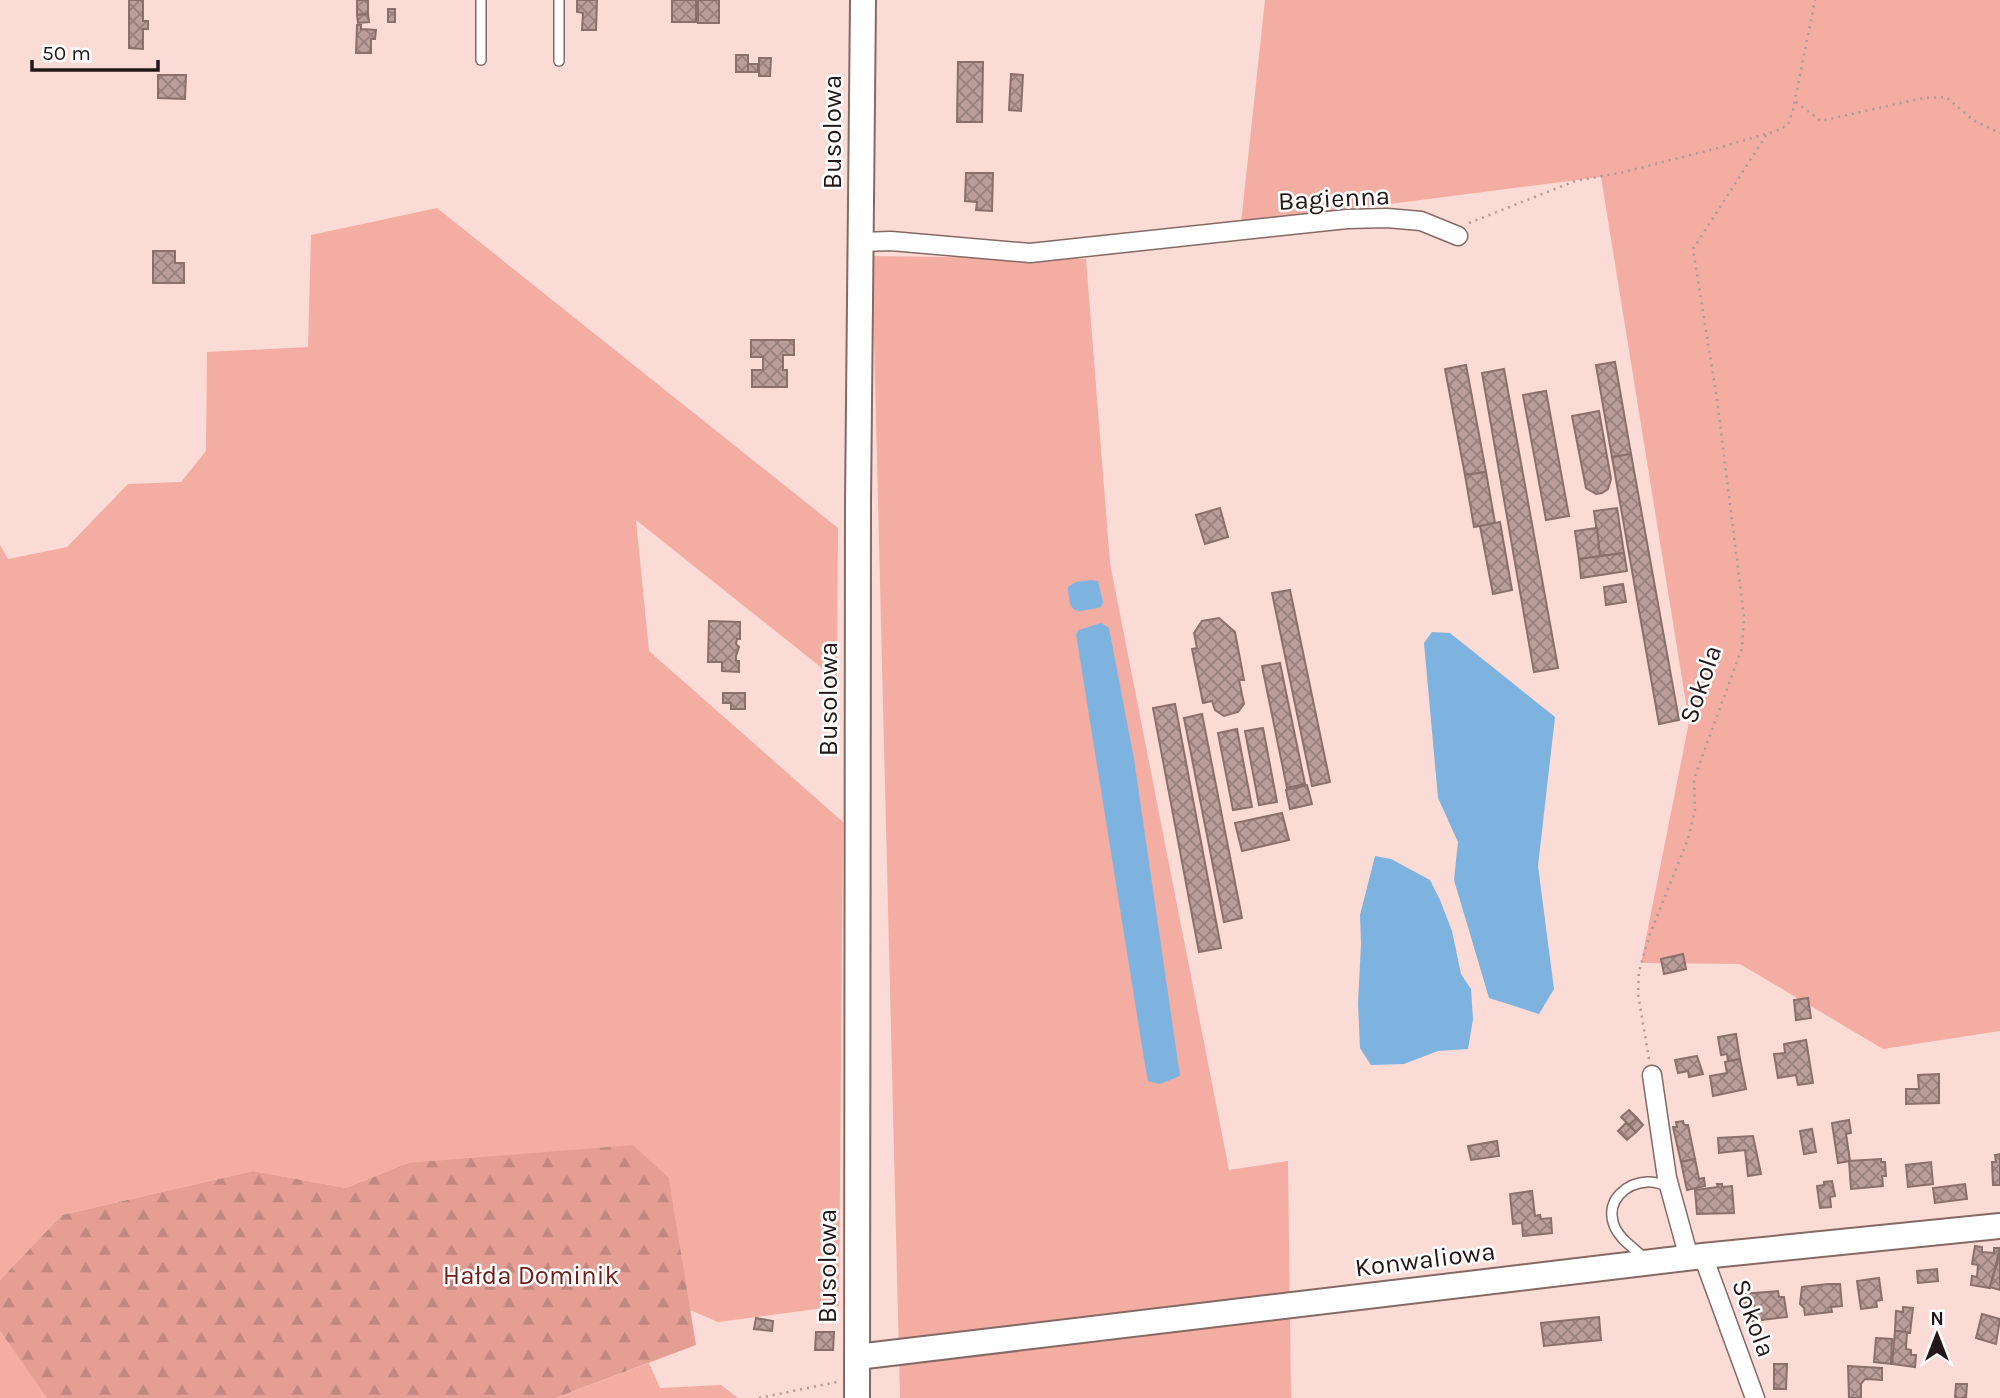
<svg xmlns="http://www.w3.org/2000/svg" width="2000" height="1398" viewBox="0 0 2000 1398" font-family="Karla,sans-serif">
	<style>
		.grass { fill: #f3ada3 }
		.forest { fill: url(#forest-firs) }
		.water { fill: #7eb3e0 }
		.building { fill: url(#building-cross-hatch); stroke: #8a6f6a; stroke-width: 2 }
		.lines { fill: none; stroke-linecap: round; stroke-linejoin: round }
		.lane-casing { stroke: #846965; stroke-width: 12 }
		.street-casing { stroke: #846965; stroke-width: 21 }
		.secondary-casing { stroke: #846965; stroke-width: 28 }
		.path { stroke: #b19995; stroke-width: 2.5; stroke-dasharray: 2 5; stroke-linecap: butt }
		.lane { stroke: #fff; stroke-width: 9 }
		.street { stroke: #fff; stroke-width: 18 }
		.secondary { stroke: #fff; stroke-width: 24 }
		.labels { text-anchor: middle; stroke-width: 5; stroke-linejoin: round; paint-order: stroke }
		.street-label { font-size: 26px; fill: #231817; stroke: #fff }
		.park-label { font-size: 26px; fill: #6e1d17; stroke: #fff }
	</style>
	<defs>
		<pattern id="forest-firs" width="22" height="20" patternUnits="userSpaceOnUse" patternTransform="scale(1.75)"><rect width="22" height="20" fill="#e49e94"/><path d="M5 1l3.5 6h-7zM16 11l3.5 6h-7z" fill="#c3877f"/></pattern>
		<pattern id="building-cross-hatch" width="8" height="8" patternUnits="userSpaceOnUse" patternTransform="scale(1.75)"><rect width="8" height="8" fill="#bb9e99"/><path d="M0 0l8 8M0 8l8-8" fill="none" stroke="#98807c"/></pattern>
	</defs>
	<rect width="100%" height="100%" fill="#fbdbd6"/>
	<g class="grass">
		<polygon points="1265,0 2000,0 2000,1031 1883,1049 1740,964 1641,963 1689,722 1601,177 1241,223"/>
		<polygon points="437,208 838,528 837,680 636,520 649,651 843,822 839,1306 718,1322 690,1310 669,1178 408,1163 346,1188 253,1171 62,1215 0,1280 0,545 8,559 67,547 128,484 181,482 206,451 207,352 308,347 311,235"/>
		<polygon points="872,256 1086,259 1110,563 1229,1170 1288,1161 1291,1398 900,1398"/>
		<polygon points="0,1331 44,1393 47,1398 0,1398"/>
		<polygon points="649,1363 660,1388 721,1385 738,1398 555,1398"/>
	</g>
	<polygon class="forest" points="633,1145 669,1178 696,1345 555,1398 47,1398 0,1331 0,1280 62,1215 253,1171 346,1188 408,1163"/>
	<g class="water">
		<path d="M1091,580L1098,581L1103,602L1101,607C1077,612 1069,617 1068,587L1076,582Z"/>
		<polygon points="1101,623 1109,628 1134,759 1180,1076 1160,1084 1148,1081 1145,1065 1076,634 1079,630"/>
		<polygon points="1432,632 1450,633 1555,717 1538,866 1554,989 1539,1014 1489,998 1454,880 1458,842 1438,798 1424,643"/>
		<polygon points="1375,856 1391,859 1430,880 1440,900 1452,931 1461,974 1471,989 1473,1019 1468,1049 1438,1051 1404,1064 1371,1065 1360,1048 1358,1003 1361,944 1360,915"/>
	</g>
	<g class="building">
		<polygon points="129,0 143,0 143,21 148,21 148,29 143,29 143,49 129,48"/>
		<polygon points="357,0 368,0 368,14 357,15"/>
		<polygon points="577,0 597,0 596,30 582,30 583,13 577,12"/>
		<rect x="672" y="0" width="24" height="22"/>
		<rect x="698" y="0" width="21" height="23"/>
		<rect x="388" y="9" width="7" height="13"/>
		<polygon points="368,14 369,22 358,23 357,15"/>
		<polygon points="357,25 361,25 361,29 376,30 375,39 371,39 371,53 356,53"/>
		<rect x="736" y="55" width="12" height="17"/>
		<polygon points="759,58 771,58 770,76 759,76"/>
		<polygon points="958,62 983,62 982,122 957,122"/>
		<rect x="748" y="64" width="10" height="8"/>
		<polygon points="1011,74 1023,75 1021,111 1009,110"/>
		<polygon points="158,75 186,75 185,99 158,98"/>
		<polygon points="966,173 993,173 992,211 976,210 977,202 965,201"/>
		<polygon points="153,251 175,251 175,263 184,263 184,283 153,283"/>
		<polygon points="751,340 794,340 794,355 783,355 783,370 787,370 787,387 752,387 752,370 763,370 763,357 751,357"/>
		<polygon points="1615,362 1631,454 1612,457 1596,365"/>
		<polygon points="1466,365 1486,472 1465,475 1445,369"/>
		<polygon points="1504,369 1558,668 1534,672 1482,373"/>
		<polygon points="1546,391 1569,516 1546,520 1523,395"/>
		<polygon points="1599,411 1611,479 1608,489 1602,493 1596,494 1586,488 1572,416"/>
		<polygon points="1631,454 1679,720 1659,724 1612,457"/>
		<polygon points="1486,472 1495,523 1474,527 1465,475"/>
		<polygon points="1220,508 1228,537 1205,544 1196,515"/>
		<polygon points="1617,508 1624,553 1600,556 1594,511"/>
		<polygon points="1500,522 1512,590 1493,594 1480,526"/>
		<polygon points="1597,528 1600,556 1579,559 1575,531"/>
		<polygon points="1624,553 1627,571 1581,578 1579,559"/>
		<polygon points="1623,584 1626,602 1606,605 1604,587"/>
		<polygon points="1290,590 1330,782 1312,786 1272,593"/>
		<polygon points="1219,618 1235,632 1244,680 1239,680 1244,704 1238,712 1224,716 1215,710 1212,701 1203,703 1192,649 1197,648 1194,633 1202,621"/>
		<polygon points="709,621 740,622 740,639 737,639 736,644 739,647 736,656 736,661 739,661 739,672 722,671 722,662 708,662"/>
		<polygon points="1280,663 1305,784 1287,788 1262,666"/>
		<polygon points="723,693 745,693 745,709 731,709 731,703 723,703"/>
		<polygon points="1175,704 1221,948 1199,952 1153,708"/>
		<polygon points="1202,714 1242,918 1224,922 1184,718"/>
		<polygon points="1263,728 1277,802 1259,805 1245,731"/>
		<polygon points="1237,729 1252,807 1233,810 1218,733"/>
		<polygon points="1307,785 1312,804 1290,809 1286,790"/>
		<polygon points="1282,813 1289,840 1242,851 1235,823"/>
		<polygon points="1683,954 1686,969 1664,974 1661,959"/>
		<polygon points="1808,998 1811,1018 1796,1020 1794,1000"/>
		<polygon points="1736,1034 1740,1059 1728,1061 1727,1054 1721,1055 1718,1037"/>
		<polygon points="1806,1040 1813,1083 1798,1085 1796,1075 1778,1078 1774,1054 1785,1053 1784,1044"/>
		<polygon points="1697,1056 1703,1074 1689,1077 1688,1071 1678,1073 1675,1060"/>
		<polygon points="1740,1059 1746,1089 1713,1096 1710,1076 1727,1073 1725,1062"/>
		<polygon points="1939,1074 1939,1103 1906,1104 1906,1089 1919,1089 1918,1075"/>
		<polygon points="1629,1110 1637,1118 1629,1125 1621,1117"/>
		<polygon points="1637,1118 1643,1125 1636,1132 1629,1125"/>
		<polygon points="1849,1120 1851,1133 1846,1134 1850,1161 1838,1163 1832,1123"/>
		<polygon points="1683,1121 1684,1125 1688,1125 1695,1159 1681,1162 1673,1127 1677,1127 1676,1122"/>
		<polygon points="1626,1123 1636,1132 1627,1140 1618,1131"/>
		<polygon points="1812,1129 1816,1152 1804,1154 1800,1131"/>
		<polygon points="1753,1136 1761,1174 1748,1176 1745,1150 1719,1153 1718,1138"/>
		<polygon points="1497,1141 1499,1156 1471,1160 1468,1146"/>
		<polygon points="2000,1154 2000,1185 1993,1185 1992,1162 1996,1162 1995,1155"/>
		<polygon points="1695,1159 1699,1179 1704,1178 1705,1186 1687,1190 1681,1162"/>
		<polygon points="1881,1159 1881,1162 1885,1162 1886,1176 1882,1176 1883,1186 1851,1189 1849,1161"/>
		<polygon points="1931,1162 1933,1184 1908,1187 1906,1165"/>
		<polygon points="1832,1181 1835,1196 1830,1197 1831,1207 1820,1208 1817,1186 1824,1185 1824,1182"/>
		<polygon points="1717,1184 1722,1184 1722,1187 1732,1186 1734,1213 1697,1214 1695,1190 1718,1187"/>
		<polygon points="1965,1184 1967,1199 1935,1203 1933,1188"/>
		<polygon points="1532,1191 1535,1216 1540,1215 1541,1219 1551,1218 1552,1233 1523,1236 1522,1223 1513,1224 1510,1194"/>
		<polygon points="1975,1246 1982,1247 1982,1252 1994,1253 1994,1248 2000,1248 1990,1288 1971,1285 1972,1276 1977,1277 1978,1265 1972,1264"/>
		<polygon points="2000,1253 2000,1290 1990,1287"/>
		<polygon points="1937,1269 1938,1281 1918,1283 1917,1271"/>
		<polygon points="1879,1278 1882,1300 1876,1301 1877,1307 1861,1309 1857,1281"/>
		<polygon points="1828,1284 1840,1284 1842,1306 1831,1307 1832,1312 1805,1315 1804,1308 1800,1304 1802,1287"/>
		<polygon points="1778,1291 1779,1297 1784,1297 1787,1317 1746,1322 1742,1294"/>
		<polygon points="1903,1307 1913,1308 1910,1333 1895,1331 1896,1311 1903,1312"/>
		<polygon points="1982,1314 2000,1319 1996,1344 1976,1338"/>
		<polygon points="1599,1317 1601,1340 1544,1346 1541,1323"/>
		<polygon points="756,1318 773,1321 772,1331 754,1329"/>
		<polygon points="1895,1331 1907,1332 1906,1349 1911,1350 1911,1355 1916,1355 1915,1367 1892,1364"/>
		<polygon points="816,1332 834,1332 833,1350 815,1350"/>
		<polygon points="1876,1338 1892,1339 1891,1364 1874,1362"/>
		<polygon points="1774,1364 1787,1364 1786,1389 1774,1389"/>
		<polygon points="1848,1366 1882,1368 1882,1380 1865,1379 1861,1384 1861,1398 1849,1398"/>
		<polygon points="1956,1384 1967,1384 1966,1398 1955,1398"/>
	</g>
	<g class="lines">
		<g class="lane-casing">
			<g id="lane">
				<polyline points="481,60 481,0"/>
				<polyline points="559,61 559,0"/>
				<path d="M1646,1259C1635,1249 1617,1238 1613,1222C1607,1200 1626,1183 1647,1182C1654,1181 1662,1185 1669,1186"/>
			</g>
		</g>
		<g class="street-casing">
			<g id="street">
				<polyline points="862,242 891,241 1030,253 1347,219 1387,218 1421,221 1458,236"/>
				<polyline points="1652,1075 1667,1178 1689,1258"/>
				<polyline points="1703,1256 1755,1398"/>
			</g>
		</g>
		<g class="secondary-casing">
			<g id="secondary">
				<polyline points="857,1357 1703,1256 2000,1226"/>
				<polyline points="857,1398 858,502 863,0"/>
			</g>
		</g>
		<g class="path">
			<polyline points="1796,102 1821,121 1923,98 1946,97 1973,120 2000,133"/>
			<polyline points="1469,223 1575,181 1624,172 1718,148 1776,131 1788,125 1793,110 1815,0"/>
			<polyline points="1649,1059 1638,994 1639,971 1650,934 1688,839 1695,810 1694,779 1742,648 1744,617 1717,399 1693,249 1767,134"/>
			<polyline points="759,1398 837,1382"/>
		</g>
		<use href="#lane" class="lane"/>
		<use href="#street" class="street"/>
		<use href="#secondary" class="secondary"/>
	</g>
	<g class="labels">
		<g class="street-label">
			<text transform="translate(832 132) rotate(-90)" y="9">Busolowa</text>
			<text transform="translate(1334 198) rotate(-3)" y="9">Bagienna</text>
			<text transform="translate(1700 684) rotate(-71)" y="9">Sokola</text>
			<text transform="translate(828 699) rotate(-90)" y="9">Busolowa</text>
			<text transform="translate(1425 1259) rotate(-7)" y="9">Konwaliowa</text>
			<text transform="translate(827 1266) rotate(-90)" y="9">Busolowa</text>
			<text transform="translate(1754 1318) rotate(70)" y="9">Sokola</text>
		</g>
		<g class="park-label">
			<text x="531" y="1284">Hałda Dominik</text>
		</g>
	</g>
	<g transform="translate(1937 1335)" stroke="#ffffff" stroke-width="5" paint-order="stroke">
	<path d="M0-5L12 26L0 18L-12 26Z" fill="#231817"/>
	<text y="-10" font-size="19" font-weight="bold" text-anchor="middle" fill="#231817">N</text>
	</g>
	<path d="M32 60v10h126v-10" fill="none" stroke="#231817" stroke-width="3.5"/>
	<text x="42" y="60" font-size="21" fill="#231817" stroke="#ffffff" stroke-width="5" paint-order="stroke">50 m</text>
</svg>
